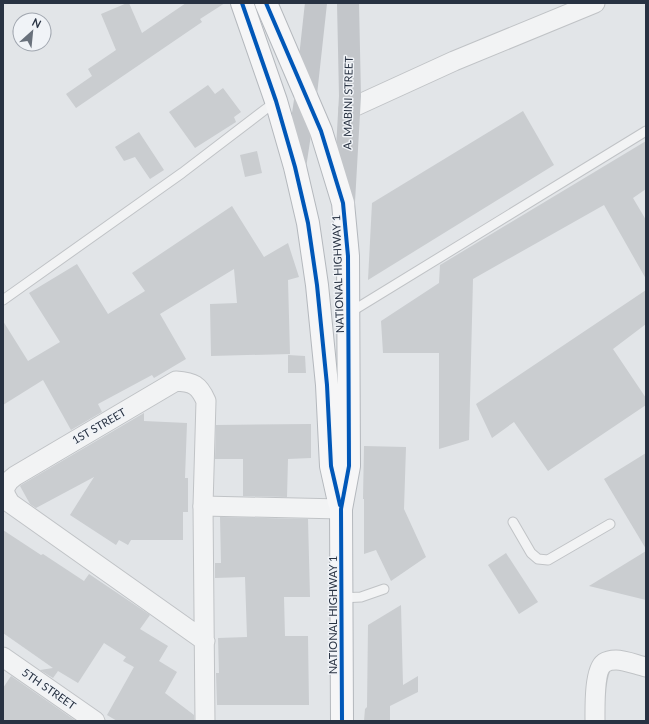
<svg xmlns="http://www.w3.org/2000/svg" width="649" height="724" viewBox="0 0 649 724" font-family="Lato,sans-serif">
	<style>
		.building { fill: #cacdd0 }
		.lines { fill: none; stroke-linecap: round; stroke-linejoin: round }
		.service-casing { stroke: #c0c3c6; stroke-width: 11 }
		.minor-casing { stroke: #c0c3c6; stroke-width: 21 }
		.trunk-casing { stroke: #b4b8bd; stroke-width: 24 }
		.service { stroke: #f2f3f4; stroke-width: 9 }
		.minor { stroke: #f2f3f4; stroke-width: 19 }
		.secondary { stroke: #c3c6ca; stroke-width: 22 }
		.trunk { stroke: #f6f6f7; stroke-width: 22 }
		.cycleway-casing { stroke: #f0f3f7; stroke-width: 6 }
		.cycleway { stroke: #0057b8; stroke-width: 4 }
		.labels { text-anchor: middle; stroke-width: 3; stroke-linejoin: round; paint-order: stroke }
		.street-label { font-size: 11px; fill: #283242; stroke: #f0f3f7 }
	</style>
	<rect width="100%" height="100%" fill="#e2e5e8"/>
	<g class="building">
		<polygon points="127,3 129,3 142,33 186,3 225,3 200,19 202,22 76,108 66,94 92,76 88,69 116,50 101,14"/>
		<polygon points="208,85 215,94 223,88 241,112 234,117 236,122 195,148 169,112"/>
		<polygon points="523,111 554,165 368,280 372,203"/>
		<polygon points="139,132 164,170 150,179 135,157 124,161 115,147"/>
		<polygon points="646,141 646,189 633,198 646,220 646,279 604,205 473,279 469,440 439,449 439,353 383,353 381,321 439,283 440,265"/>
		<polygon points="257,151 262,173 245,177 240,155"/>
		<polygon points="232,206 264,257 288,243 299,277 288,280 290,354 211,356 210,304 237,303 234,269 160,314 186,359 154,378 152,375 98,404 102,412 71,430 43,380 3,405 3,321 28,361 60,342 29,293 77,264 108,314 145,291 132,273"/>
		<polygon points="646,290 646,324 613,349 646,398 646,405 548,471 514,422 492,438 476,404"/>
		<polygon points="288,355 305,356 306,373 288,373"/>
		<polygon points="144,413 144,421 187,423 185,478 188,478 188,512 183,512 183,540 131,540 128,545 119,540 116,545 70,515 94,477 36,508 30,504 20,486 21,485"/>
		<polygon points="311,424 311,458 288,459 287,497 243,496 243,459 215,459 216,425"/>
		<polygon points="364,446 406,447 404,509 426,557 391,581 376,550 364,554 364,499 363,499"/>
		<polygon points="646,453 646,549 604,479"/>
		<polygon points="220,517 308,519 310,597 284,597 285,636 308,636 309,705 217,705 216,673 219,673 218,638 247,637 245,577 215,578 215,563 221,563"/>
		<polygon points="3,530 41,555 43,554 84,581 89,574 150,615 140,629 168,646 159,661 177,672 165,693 194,715 194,721 117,721 107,715 134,667 123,661 126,657 104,643 78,683 58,671 53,678 40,670 53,668 3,633"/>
		<polygon points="646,551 646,600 589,586"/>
		<polygon points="506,553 538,602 519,614 488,565"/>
		<polygon points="401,605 403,685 418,676 418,692 390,706 390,721 364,721 365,709 367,707 368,625"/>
		<polygon points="11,676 76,721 3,721 3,688"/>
	</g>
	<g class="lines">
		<g class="service-casing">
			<g id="service">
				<polyline points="3,300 182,173 275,102"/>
				<polyline points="349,313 646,131"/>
				<polyline points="513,522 531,553 538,559 548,560 610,524"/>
				<polyline points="341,598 361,597 384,589"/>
			</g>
		</g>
		<g class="minor-casing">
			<g id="minor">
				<polyline points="349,109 454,61 595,3"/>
				<polyline points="203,506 341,509"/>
				<polyline points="3,657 95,721"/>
				<path d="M205,721L203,506L206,401C199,385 193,382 176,381L15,476L9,481L4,489L6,496L10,503L205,641"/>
				<path d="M595,721C595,709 594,670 604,663C607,661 612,660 616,660C625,660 637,665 646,667"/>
			</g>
		</g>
		<g class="trunk-casing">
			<g id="trunk">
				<polyline points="242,3 276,101 295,167 308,223 317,285 327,385 331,466 339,502"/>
				<polyline points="266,3 321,131 343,203 348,256 349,466 341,509 342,721"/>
			</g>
		</g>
		<use href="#service" class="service"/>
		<use href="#minor" class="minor"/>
		<g class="secondary">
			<polyline points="295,167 306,94 316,3"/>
			<polyline points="344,202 350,96 348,3"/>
		</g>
		<use href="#trunk" class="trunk"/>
		<g class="cycleway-casing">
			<g id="cycleway">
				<polyline points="242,3 276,101 295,167 308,223 317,285 327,385 331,466 340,505"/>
				<polyline points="266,3 321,131 343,203 348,256 349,466 341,509 342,721"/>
			</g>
		</g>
		<use href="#cycleway" class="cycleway"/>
	</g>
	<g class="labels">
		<g class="street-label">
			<text transform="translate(348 103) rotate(-89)" y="4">A. MABINI STREET</text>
			<text transform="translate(338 274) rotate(-92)" y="4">NATIONAL HIGHWAY 1</text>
			<text transform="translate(99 426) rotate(-30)" y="4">1ST STREET</text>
			<text transform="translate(333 615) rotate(-90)" y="4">NATIONAL HIGHWAY 1</text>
			<text transform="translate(49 689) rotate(35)" y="4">5TH STREET</text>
		</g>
	</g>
	<rect width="649" height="724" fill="none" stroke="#283242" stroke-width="8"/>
	<g transform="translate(32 32) rotate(27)"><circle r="19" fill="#f0f3f7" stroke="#a0a6af"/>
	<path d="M0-3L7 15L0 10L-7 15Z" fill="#69717c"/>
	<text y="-6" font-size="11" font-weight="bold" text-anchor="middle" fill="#283242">N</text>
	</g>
</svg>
